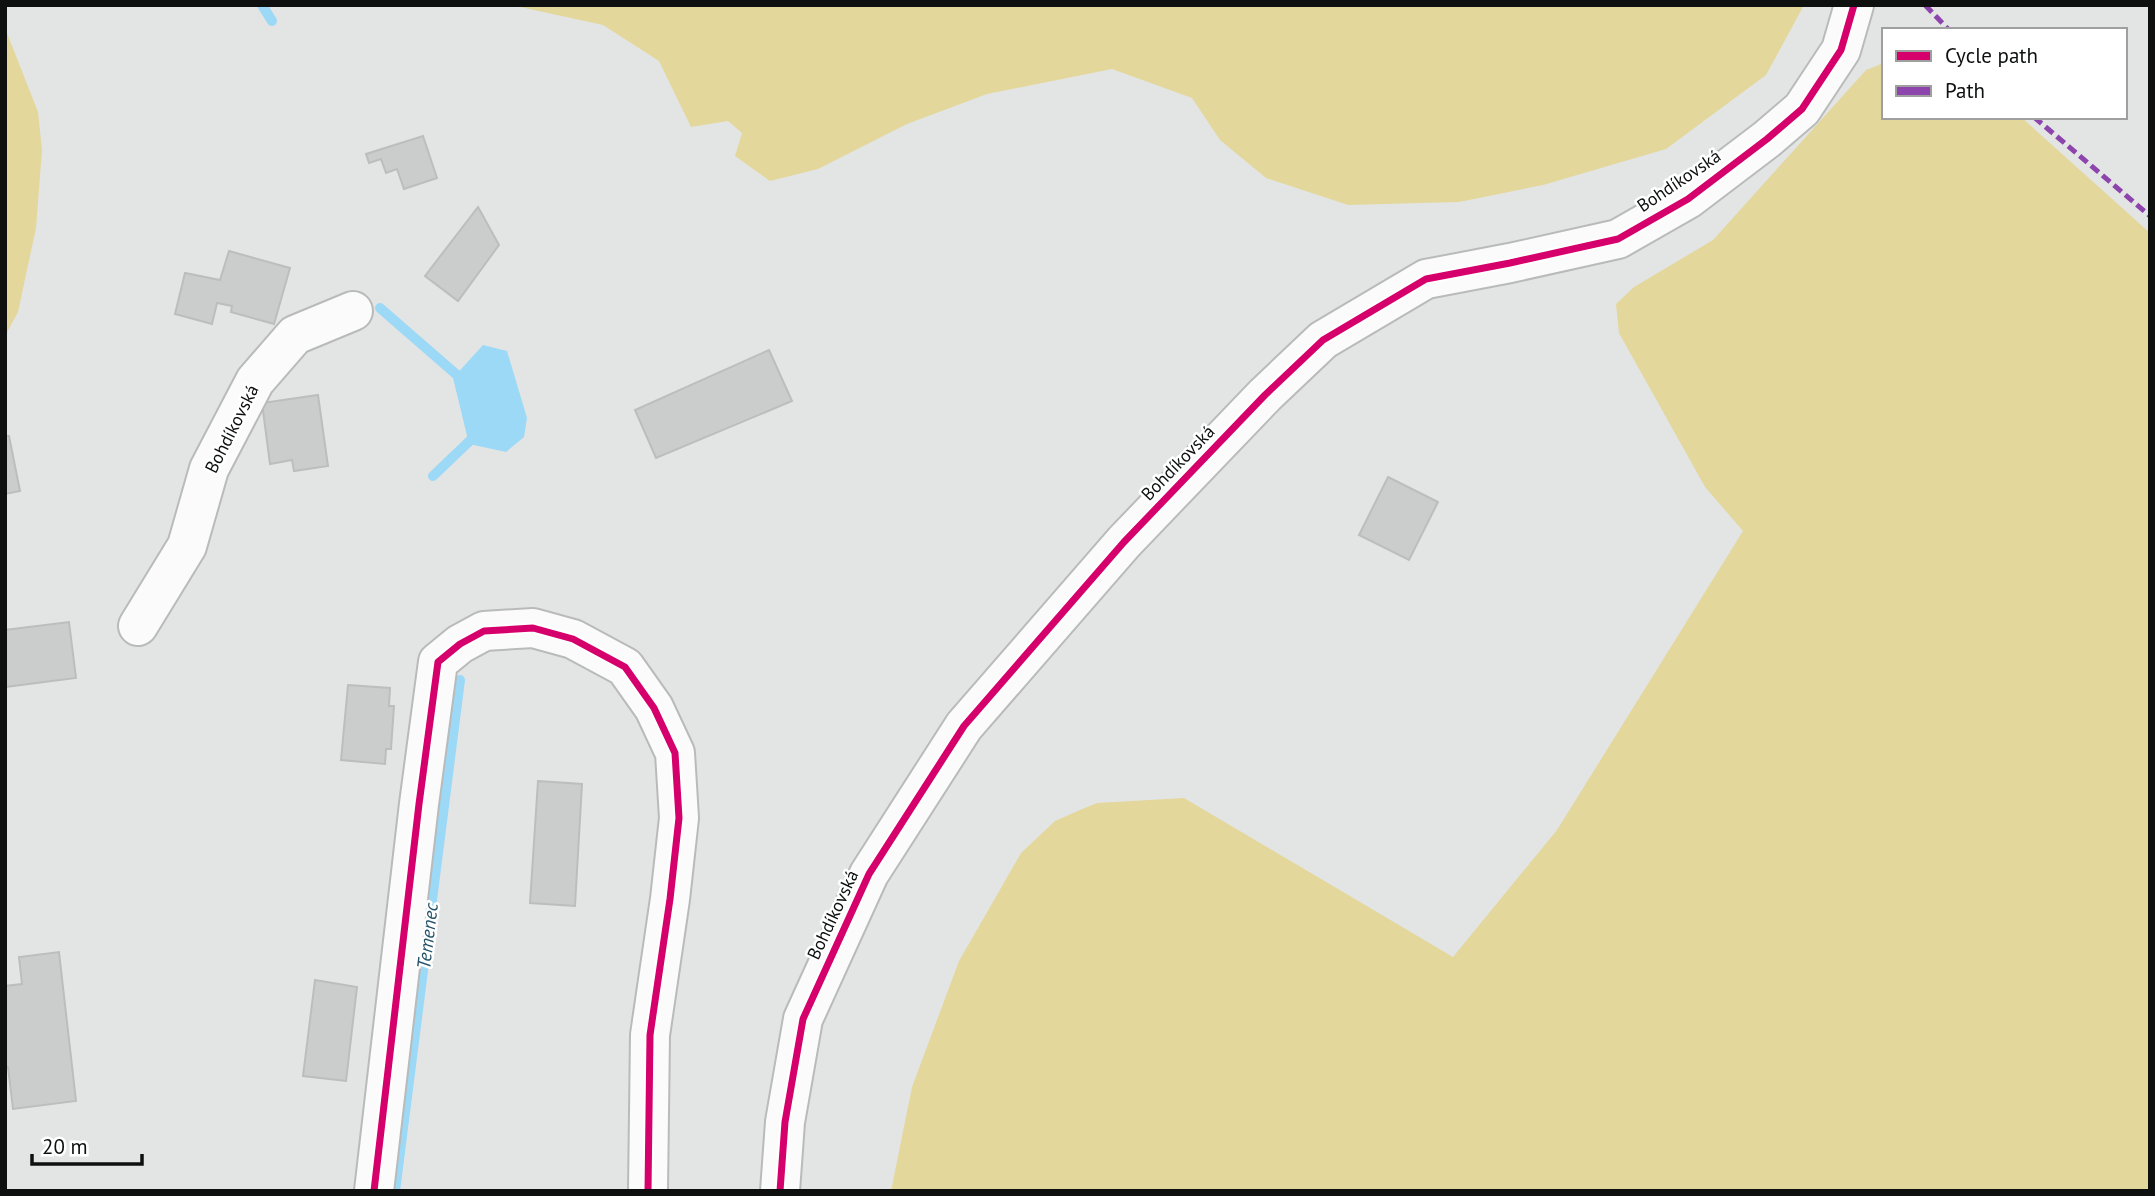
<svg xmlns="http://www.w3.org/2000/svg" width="2155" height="1196" viewBox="0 0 2155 1196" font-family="'PT Sans',sans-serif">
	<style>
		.green { fill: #e3d79c }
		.water { fill: #9cd9f7 }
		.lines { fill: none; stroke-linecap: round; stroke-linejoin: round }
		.stream { stroke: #9cd9f7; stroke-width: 10 }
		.building { fill: #cbcccc; stroke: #bcbebe; stroke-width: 2 }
		.minor-casing { stroke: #b9baba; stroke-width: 42 }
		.minor { stroke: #fbfbfb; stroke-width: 38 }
		.quiet { stroke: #8e44ad; stroke-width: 5; stroke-dasharray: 10 5; stroke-linecap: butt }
		.cycleway-casing { stroke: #fff; stroke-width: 11 }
		.cycleway { stroke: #d6006c; stroke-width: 7 }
		.labels { text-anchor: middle; stroke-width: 5; stroke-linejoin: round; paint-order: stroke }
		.street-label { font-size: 18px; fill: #0e100f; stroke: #fff }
		.water-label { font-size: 19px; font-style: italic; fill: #225268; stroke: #fff }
	</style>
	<rect width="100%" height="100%" fill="#e3e5e4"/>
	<g class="green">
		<polygon points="511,5 1804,5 1766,75 1666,149 1543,185 1459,202 1348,205 1266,178 1220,140 1192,98 1112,69 987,94 907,124 818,169 770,181 735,156 742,133 728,121 691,127 659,61 603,25"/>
		<polygon points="5,28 38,112 42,150 36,228 18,312 5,336"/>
		<polygon points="1884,63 1884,117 2021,117 2150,233 2150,1191 891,1191 912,1087 959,961 1021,853 1055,821 1080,810 1097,803 1184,798 1453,957 1557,830 1743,531 1705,487 1619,333 1616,304 1634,287 1713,240 1866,70"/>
	</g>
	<polygon class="water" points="483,345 507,351 527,418 524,437 506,452 469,444 453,378"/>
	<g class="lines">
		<g class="stream">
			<polyline points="262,5 272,21"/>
			<polyline points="380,308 465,382"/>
			<polyline points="433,476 479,432"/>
			<polyline points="395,1191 460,680"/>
		</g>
	</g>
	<g class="building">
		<polygon points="423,136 437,178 404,189 397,169 386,173 381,159 369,163 366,154"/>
		<polygon points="478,207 499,245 458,301 425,276"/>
		<polygon points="229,251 290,268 274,324 231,312 232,306 217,303 212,324 175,314 185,273 220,280"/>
		<polygon points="769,350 792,401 656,458 635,410"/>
		<polygon points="318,395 328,466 294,471 292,460 270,464 262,403"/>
		<polygon points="5,436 9,436 20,491 5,494"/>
		<polygon points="1388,477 1438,502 1409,560 1359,535"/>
		<polygon points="69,622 76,678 5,687 5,630"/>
		<polygon points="348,685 390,688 389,706 394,706 391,749 386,749 385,764 341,760"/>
		<polygon points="538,781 582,784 575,906 530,903"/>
		<polygon points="59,952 76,1101 13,1109 8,1067 5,1067 5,986 22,984 19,957"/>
		<polygon points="315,980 357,987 346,1081 303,1076"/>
	</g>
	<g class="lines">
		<g class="minor-casing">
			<g id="minor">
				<polyline points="138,626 187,546 209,469 255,381 295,335 353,311"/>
				<polyline points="374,1191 419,804 438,662 460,644 484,631 533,628 573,639 625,667 654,708 675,753 679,818 670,899 650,1035 648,1191"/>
				<polyline points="780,1191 785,1122 803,1019 869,874 964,726 1124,542 1265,395 1323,340 1426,279 1510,263 1618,239 1688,199 1767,139 1802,109 1841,50 1854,5"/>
			</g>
		</g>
		<use href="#minor" class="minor"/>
		<g class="quiet">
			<polyline points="1925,5 1949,30"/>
			<polyline points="2034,117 2150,216"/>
		</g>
		<g class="cycleway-casing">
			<g id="cycleway">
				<polyline points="374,1191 419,804 438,662 460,644 484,631 533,628 573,639 625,667 654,708 675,753 679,818 670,899 650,1035 648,1191"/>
				<polyline points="780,1191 785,1122 803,1019 869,874 964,726 1124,542 1265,395 1323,340 1426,279 1510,263 1618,239 1688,199 1767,139 1802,109 1841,50 1854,5"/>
			</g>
		</g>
		<use href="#cycleway" class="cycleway"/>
	</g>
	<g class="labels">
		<g class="street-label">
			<text transform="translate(1679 181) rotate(-34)" y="6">Bohdíkovská</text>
			<text transform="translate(232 429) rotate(-63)" y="6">Bohdíkovská</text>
			<text transform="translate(1178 463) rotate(-46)" y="6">Bohdíkovská</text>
			<text transform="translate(833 915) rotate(-65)" y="6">Bohdíkovská</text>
		</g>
		<g class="water-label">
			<text transform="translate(427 936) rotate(-83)" y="7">Temenec</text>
		</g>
	</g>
	<rect width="2155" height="1196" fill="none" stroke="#0e100f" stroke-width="14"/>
	<rect x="1882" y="28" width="245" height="91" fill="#ffffff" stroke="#9f9f9f" stroke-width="2"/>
	<rect x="1896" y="51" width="35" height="10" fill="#d6006c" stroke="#9f9f9f" stroke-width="2"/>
	<text x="1945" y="63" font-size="21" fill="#0e100f">Cycle path</text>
	<rect x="1896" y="86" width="35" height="10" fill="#8e44ad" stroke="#9f9f9f" stroke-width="2"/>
	<text x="1945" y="98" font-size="21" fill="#0e100f">Path</text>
	<path d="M32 1154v10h110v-10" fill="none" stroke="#0e100f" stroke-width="3.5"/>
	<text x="42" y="1154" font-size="21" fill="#0e100f" stroke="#ffffff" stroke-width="5" paint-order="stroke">20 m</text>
</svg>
